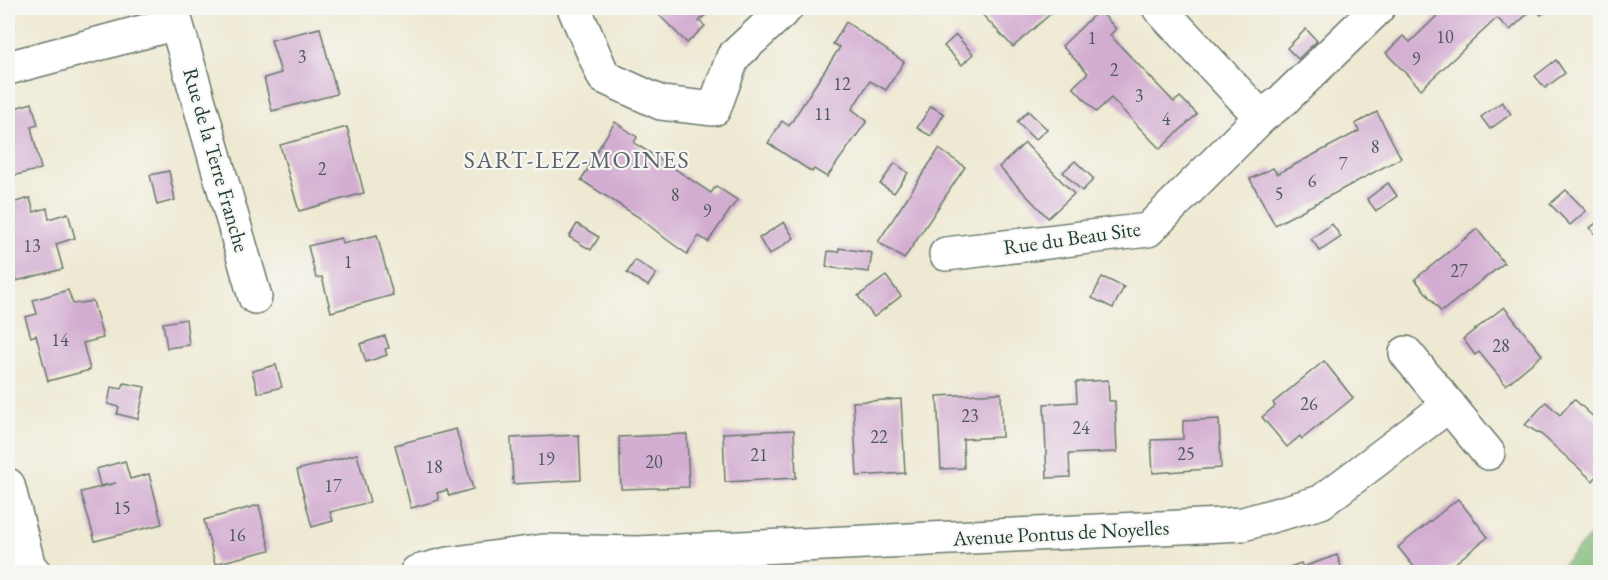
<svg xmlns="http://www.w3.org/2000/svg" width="1608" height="580" viewBox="0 0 1608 580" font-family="'EB Garamond',serif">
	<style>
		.forest { fill: #80ba78; stroke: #507c56; stroke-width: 1.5 }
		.building { fill: #d3add1 }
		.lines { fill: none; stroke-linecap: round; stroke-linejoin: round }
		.minor-casing { stroke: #67796b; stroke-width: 36 }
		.minor { stroke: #fff; stroke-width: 33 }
		.labels { text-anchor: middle; stroke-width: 4.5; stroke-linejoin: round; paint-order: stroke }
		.number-label { font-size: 18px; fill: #4c595b }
		.street-label { font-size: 21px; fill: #1f3d34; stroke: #f6f6f2 }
		.quarter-label { font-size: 24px; letter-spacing: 1.5px; fill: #5e646b; stroke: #f6f6f2 }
	</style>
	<rect width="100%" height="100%" fill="#f6f6f2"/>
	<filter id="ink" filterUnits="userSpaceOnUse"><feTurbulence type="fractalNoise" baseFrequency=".0167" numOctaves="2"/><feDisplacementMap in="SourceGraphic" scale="12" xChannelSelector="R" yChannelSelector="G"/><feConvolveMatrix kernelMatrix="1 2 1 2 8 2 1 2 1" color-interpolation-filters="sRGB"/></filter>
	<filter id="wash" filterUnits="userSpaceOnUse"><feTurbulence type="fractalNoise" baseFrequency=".008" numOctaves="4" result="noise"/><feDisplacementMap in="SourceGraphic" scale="24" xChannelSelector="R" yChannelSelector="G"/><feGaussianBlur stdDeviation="1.35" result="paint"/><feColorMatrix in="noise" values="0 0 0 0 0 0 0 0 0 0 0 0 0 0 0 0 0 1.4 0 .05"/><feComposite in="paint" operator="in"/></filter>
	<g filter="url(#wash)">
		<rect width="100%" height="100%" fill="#eee9d2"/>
		<polygon class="forest" points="1600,526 1600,572 1556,572"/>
		<g id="blocks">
			<g class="building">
				<polygon points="8,8 10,8 15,26 8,28"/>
				<polygon points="652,8 713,8 699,21 705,26 687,43"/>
				<polygon points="908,8 925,8 916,16"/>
				<polygon points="976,8 1057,8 1013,47"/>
				<polygon points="1445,8 1550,8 1541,15 1534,8 1510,30 1497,18 1421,89 1386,53 1403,36 1410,42"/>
				<polygon points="1099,10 1116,29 1110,35 1174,102 1180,97 1197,114 1160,149 1111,98 1096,112 1073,87 1088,73 1062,46"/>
				<polygon points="846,22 904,62 886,90 870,81 852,109 867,121 827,177 814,169 812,172 768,143 782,121 789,126 814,87 840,47 833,44"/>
				<polygon points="320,28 337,94 272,111 264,78 281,73 271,40"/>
				<polygon points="1306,29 1317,41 1298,59 1287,48"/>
				<polygon points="956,35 973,54 962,65 944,46"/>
				<polygon points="1556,60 1565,73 1545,88 1535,76"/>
				<polygon points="1502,102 1511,114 1490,129 1481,117"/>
				<polygon points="32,103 38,125 31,127 41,169 8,177 8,110"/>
				<polygon points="931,106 944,114 931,136 917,128"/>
				<polygon points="1028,111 1047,129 1035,140 1017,122"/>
				<polygon points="1377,112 1401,158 1275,225 1250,179 1273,168 1277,174 1317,153 1359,131 1355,124"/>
				<polygon points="615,122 637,137 634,143 672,167 711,193 716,186 737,200 708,242 699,236 687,254 666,239 640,218 581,180 590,166 588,165"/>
				<polygon points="347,127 364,193 299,211 280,145"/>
				<polygon points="1025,143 1074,194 1048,218 999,167"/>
				<polygon points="939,149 965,167 904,259 878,242"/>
				<polygon points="1075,161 1094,179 1082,191 1063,172"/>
				<polygon points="895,163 908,173 894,193 880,184"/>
				<polygon points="169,171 175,200 157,205 150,175"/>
				<polygon points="1388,183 1397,196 1376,211 1367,199"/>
				<polygon points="1566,190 1586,211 1570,225 1550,204"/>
				<polygon points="30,198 34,212 47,208 49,219 68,213 75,238 56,244 63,269 16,281 8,248 8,204"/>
				<polygon points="1600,220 1600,241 1590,228"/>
				<polygon points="784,222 794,238 769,255 759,238"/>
				<polygon points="577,224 599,237 591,250 569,237"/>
				<polygon points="1332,224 1341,237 1320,251 1311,239"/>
				<polygon points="1477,229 1504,263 1441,312 1415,279"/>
				<polygon points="377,235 393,295 331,312 322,277 316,278 308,246 341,238 342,244"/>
				<polygon points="839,248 872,253 869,272 826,267 828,251 839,252"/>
				<polygon points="635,260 656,274 648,286 627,273"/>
				<polygon points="886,276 901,296 874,317 858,296"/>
				<polygon points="1102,277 1124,287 1113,308 1092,298"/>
				<polygon points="68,290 73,304 93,301 103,338 83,343 90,370 48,381 36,335 31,337 25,317 37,314 33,300"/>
				<polygon points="1504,307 1542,355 1506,385 1479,352 1475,355 1463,339"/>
				<polygon points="186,319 189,345 167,348 163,323"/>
				<polygon points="385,336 389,348 385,349 387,355 366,362 360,344"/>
				<polygon points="1324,361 1353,398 1302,439 1300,436 1287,447 1262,417 1275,406 1273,403"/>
				<polygon points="276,365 282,387 258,393 252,371"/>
				<polygon points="1108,380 1109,401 1115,401 1117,452 1069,454 1070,477 1047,478 1044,404 1077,402 1076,382"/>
				<polygon points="124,383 145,387 138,419 117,414 119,407 108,404 111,387 122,389"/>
				<polygon points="1001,393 1002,437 963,439 964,468 941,469 937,396"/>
				<polygon points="901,399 905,473 857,476 853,402"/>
				<polygon points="1574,399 1600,423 1600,472 1593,481 1542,435 1525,425 1546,402 1560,415"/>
				<polygon points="1219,419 1221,468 1153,473 1151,440 1183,439 1183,421"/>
				<polygon points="456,429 473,489 449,496 447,490 437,493 439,500 411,508 395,445"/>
				<polygon points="794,430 796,478 725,482 723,433"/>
				<polygon points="687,434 689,487 621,489 619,437"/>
				<polygon points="579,435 581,480 513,484 511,438"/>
				<polygon points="357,454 370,502 330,512 333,521 312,527 297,470"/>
				<polygon points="125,461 130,479 149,474 162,524 95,541 81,492 116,483 100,486 96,469"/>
				<polygon points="1458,499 1488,537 1444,572 1418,572 1398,547"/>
				<polygon points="259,505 270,550 215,564 204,520"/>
				<polygon points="1337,555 1343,572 1283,572 1282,570 1301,563 1303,567"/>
			</g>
		</g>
	</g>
	<g filter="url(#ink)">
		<use href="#blocks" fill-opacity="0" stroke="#67796b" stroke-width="1.5"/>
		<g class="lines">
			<g class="minor-casing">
				<g id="minor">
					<polyline points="172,8 255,297"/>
					<polyline points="574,8 604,77 661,103 714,109 733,57 786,8"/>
					<polyline points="1159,8 1261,117 1282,101 1378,8"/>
					<polyline points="8,68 176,23"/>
					<polyline points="946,254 1148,230 1261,117"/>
					<polyline points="1406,353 1488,453"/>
					<polyline points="8,485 29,567 34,572"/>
					<polyline points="417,572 448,564 544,551 637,553 1243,524 1321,502 1449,405"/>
				</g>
			</g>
			<use href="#minor" class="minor"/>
		</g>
	</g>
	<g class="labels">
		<g class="number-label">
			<text x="1445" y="43">10</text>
			<text x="1092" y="44">1</text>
			<text x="302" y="63">3</text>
			<text x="1416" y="65">9</text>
			<text x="1114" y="76">2</text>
			<text x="842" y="90">12</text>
			<text x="1139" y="102">3</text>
			<text x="823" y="120">11</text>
			<text x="1166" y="125">4</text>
			<text x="1375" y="153">8</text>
			<text x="1343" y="170">7</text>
			<text x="322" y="175">2</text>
			<text x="1312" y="187">6</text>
			<text x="1279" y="200">5</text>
			<text x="675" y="201">8</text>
			<text x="707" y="217">9</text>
			<text x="32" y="252">13</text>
			<text x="348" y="268">1</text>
			<text x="1459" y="277">27</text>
			<text x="60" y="346">14</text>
			<text x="1501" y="352">28</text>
			<text x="1309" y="410">26</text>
			<text x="970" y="422">23</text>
			<text x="1081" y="434">24</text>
			<text x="879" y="443">22</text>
			<text x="1186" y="460">25</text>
			<text x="759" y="461">21</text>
			<text x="546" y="465">19</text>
			<text x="654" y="468">20</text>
			<text x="434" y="473">18</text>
			<text x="333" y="492">17</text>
			<text x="122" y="514">15</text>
			<text x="237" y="541">16</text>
		</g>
		<g class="street-label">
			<text transform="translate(216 160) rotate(74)" y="7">Rue de la Terre Franche</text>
			<text transform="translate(1072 238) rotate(-8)" y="7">Rue du Beau Site</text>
			<text transform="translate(1061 533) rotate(-3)" y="7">Avenue Pontus de Noyelles</text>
		</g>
		<g class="quarter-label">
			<text x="577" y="168">SART-LEZ-MOINES</text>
		</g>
	</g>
	<rect width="1608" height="580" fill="none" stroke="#f6f6f2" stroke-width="30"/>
</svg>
